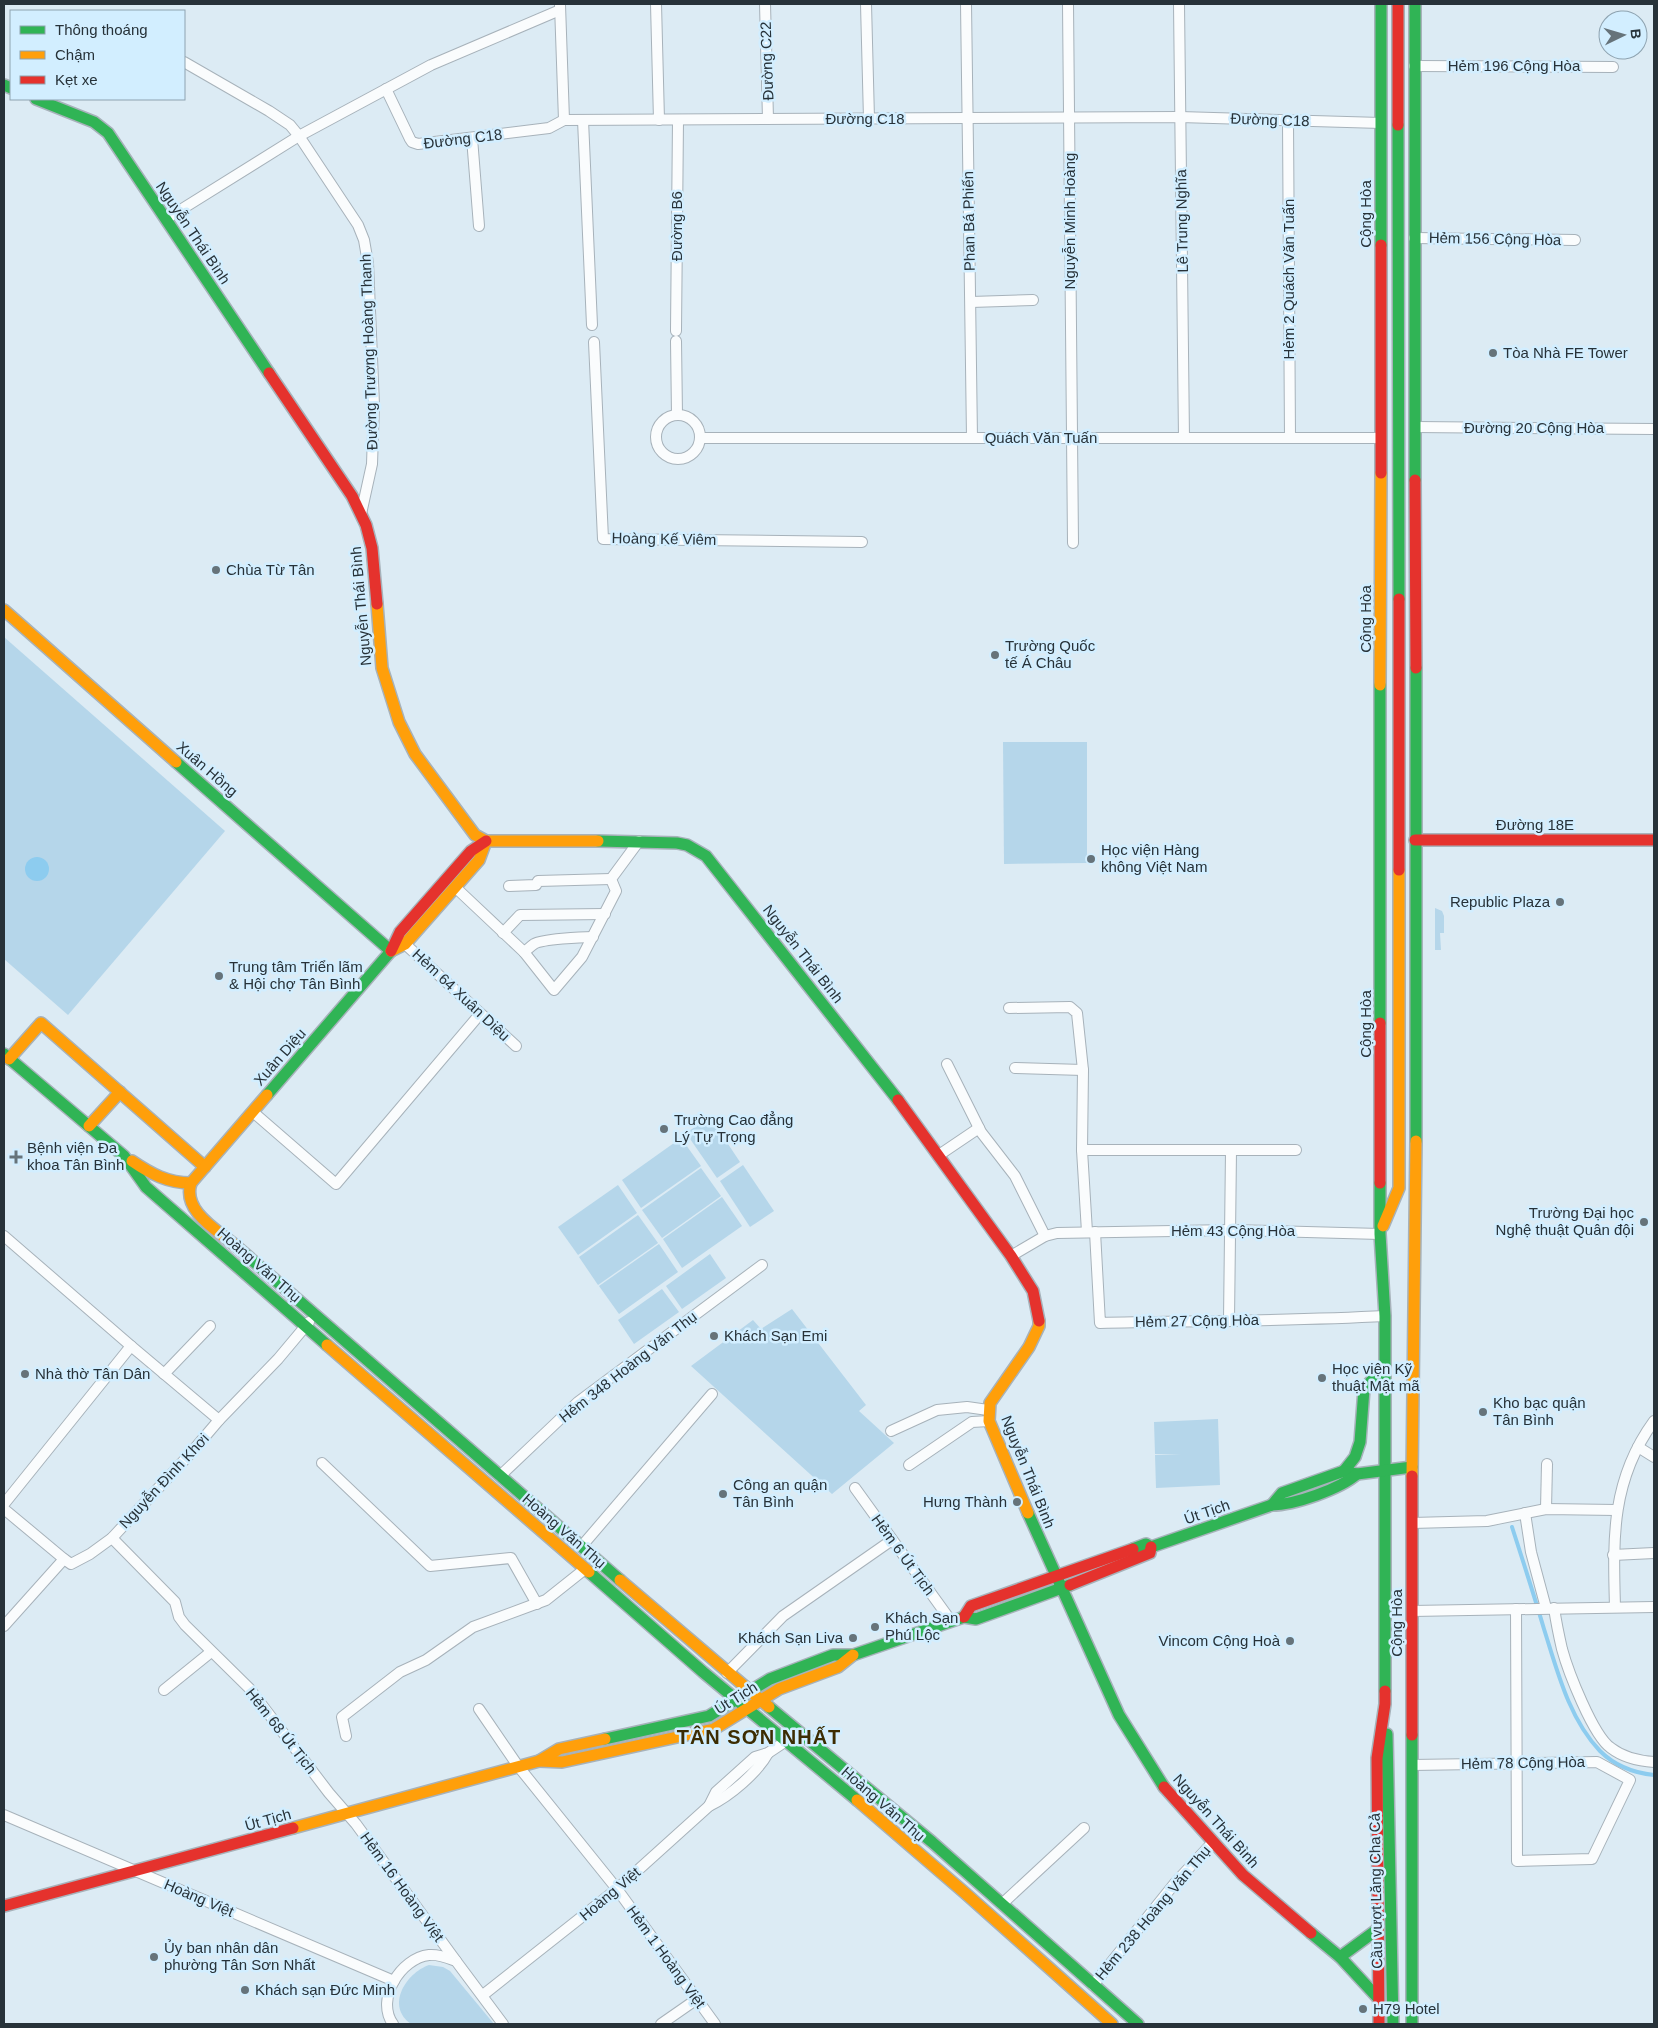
<svg xmlns="http://www.w3.org/2000/svg" width="1658" height="2028" viewBox="0 0 1658 2028" font-family="Helvetica,sans-serif">
	<style>
		.green { fill: #b5d6ea }
		.water { fill: #8dccef }
		.lines { fill: none; stroke-linecap: round; stroke-linejoin: round }
		.stream { stroke: #8dccef; stroke-width: 4 }
		.street-casing { stroke: #a7b2ba; stroke-width: 12 }
		.fast-casing { stroke: #a7b2ba; stroke-width: 14 }
		.slow-casing { stroke: #a7b2ba; stroke-width: 14 }
		.jam-casing { stroke: #a7b2ba; stroke-width: 14 }
		.street { stroke: #fafcfd; stroke-width: 10 }
		.fast { stroke: #30b455; stroke-width: 11 }
		.slow { stroke: #ff9f0a; stroke-width: 11 }
		.jam { stroke: #e5322d; stroke-width: 11 }
		.poi-dot { fill: #66737a; stroke: #d2eeff; stroke-width: 2 }
		.labels { text-anchor: middle; stroke-width: 5; stroke-linejoin: round; paint-order: stroke }
		.street-label { font-size: 15px; fill: #273239; stroke: #d2eeff }
		.poi-label { font-size: 15px; fill: #273239; stroke: #d2eeff; text-anchor: start }
		.district-label { font-size: 20px; font-weight: bold; letter-spacing: 1px; fill: #3c2c02; stroke: #d2eeff }
	</style>
	<rect width="100%" height="100%" fill="#dcebf4"/>
	<g class="green">
		<polygon points="4,637 225,831 68,1015 4,959"/>
		<polygon points="1003,742 1087,742 1087,863 1004,864"/>
		<polygon points="1435,908 1442,911 1444,916 1444,933 1440,933 1441,950 1435,950"/>
		<polygon points="710,1117 740,1162 717,1178 686,1133"/>
		<polygon points="681,1138 701,1166 641,1208 622,1180"/>
		<polygon points="743,1165 774,1211 750,1227 720,1181"/>
		<polygon points="701,1168 721,1196 662,1238 642,1210"/>
		<polygon points="618,1185 637,1213 578,1255 558,1227"/>
		<polygon points="722,1197 742,1226 682,1268 663,1239"/>
		<polygon points="638,1215 658,1243 598,1285 579,1257"/>
		<polygon points="659,1244 678,1272 619,1314 599,1286"/>
		<polygon points="710,1254 726,1278 682,1309 666,1286"/>
		<polygon points="662,1289 679,1312 634,1344 618,1320"/>
		<polygon points="792,1309 866,1405 859,1411 894,1443 832,1494 691,1366 753,1320 761,1329"/>
		<polygon points="1218,1419 1220,1485 1156,1488 1155,1455 1181,1454 1155,1454 1154,1422"/>
		<path d="M429,1965L443,1967L450,1971L494,2024H411C385,2006 406,1973 429,1965Z"/>
	</g>
	<circle class="water" cx="37" cy="869" r="12"/>
	<g class="lines">
		<path class="stream" d="M1512,1527C1523,1561 1534,1595 1544,1629C1557,1670 1569,1719 1600,1751C1615,1766 1634,1773 1654,1775"/>
		<g class="street-casing">
			<g id="street">
				<polyline points="656,4 659,120"/>
				<polyline points="765,4 768,119"/>
				<polyline points="866,4 869,119"/>
				<polyline points="966,4 972,438"/>
				<polyline points="1068,4 1073,543"/>
				<polyline points="1179,4 1184,438"/>
				<polyline points="560,5 564,120"/>
				<polyline points="184,62 269,111 290,125 299,136 358,225 364,240 368,263 374,405 372,464 361,514"/>
				<polyline points="1414,66 1613,67"/>
				<polyline points="386,89 410,139 412,142 418,144 549,128 564,120 1180,117 1381,123"/>
				<polyline points="583,120 592,325"/>
				<polyline points="1288,121 1290,438"/>
				<polyline points="472,138 479,226"/>
				<polyline points="166,219 299,136 431,65 560,10"/>
				<polyline points="1414,238 1575,240"/>
				<polyline points="971,302 1033,300"/>
				<polyline points="676,331 678,120"/>
				<polyline points="676,341 677,415"/>
				<polyline points="594,342 603,539 862,542"/>
				<circle cx="678" cy="437" r="22"/>
				<polyline points="1415,427 1654,429"/>
				<polyline points="701,438 1381,438"/>
				<polyline points="509,886 536,885 538,881 611,879"/>
				<polyline points="455,887 524,952 554,990 582,957 616,891 611,879 639,841"/>
				<polyline points="503,933 520,915 605,914"/>
				<polyline points="405,944 516,1046"/>
				<path d="M524,952C527,950 530,947 534,944C542,939 582,937 593,937"/>
				<polyline points="1009,1008 1070,1007 1077,1013 1083,1070 1082,1150 1087,1232"/>
				<polyline points="947,1064 981,1132 1015,1176 1045,1236"/>
				<polyline points="1015,1068 1083,1070"/>
				<polyline points="253,1112 336,1184 480,1014"/>
				<polyline points="1082,1150 1296,1150"/>
				<polyline points="939,1155 979,1128"/>
				<path d="M1095,1232L1100,1323C1195,1321 1290,1321 1385,1316"/>
				<polyline points="4,1236 131,1346 219,1420"/>
				<polyline points="1011,1256 1045,1236 1057,1233 1231,1230 1380,1234"/>
				<polyline points="1229,1320 1231,1151"/>
				<polyline points="164,1374 210,1326"/>
				<polyline points="891,1431 937,1410 967,1407 988,1410"/>
				<polyline points="1638,1447 1654,1457"/>
				<polyline points="322,1463 430,1566 511,1558 537,1604"/>
				<polyline points="909,1465 972,1422 989,1421"/>
				<polyline points="500,1476 578,1402 762,1265"/>
				<polyline points="855,1488 951,1621"/>
				<polyline points="4,1504 131,1346"/>
				<polyline points="4,1509 64,1559"/>
				<polyline points="1546,1509 1547,1464"/>
				<polyline points="1525,1513 1531,1552 1546,1608"/>
				<polyline points="1412,1523 1487,1521 1546,1509 1616,1510"/>
				<polyline points="112,1538 175,1602 179,1617 185,1625 249,1688 329,1793 356,1824 456,1961"/>
				<polyline points="581,1547 712,1394"/>
				<polyline points="1613,1555 1654,1553"/>
				<path d="M1615,1607C1613,1538 1611,1480 1654,1421"/>
				<path d="M1554,1608C1556,1621 1559,1636 1562,1649C1568,1671 1593,1736 1611,1748C1624,1758 1639,1761 1654,1762"/>
				<polyline points="1412,1611 1654,1607"/>
				<polyline points="4,1626 64,1559 71,1564 90,1554 112,1538 190,1454 219,1420 278,1359 309,1322"/>
				<polyline points="727,1673 783,1616 892,1540"/>
				<polyline points="164,1690 211,1652"/>
				<polyline points="479,1709 518,1766 617,1889 715,2024"/>
				<polyline points="346,1736 342,1717 400,1672 426,1660 473,1627 546,1600 585,1569"/>
				<polyline points="1412,1765 1597,1762 1630,1780 1592,1859 1517,1861 1516,1609"/>
				<polyline points="709,1806 716,1792 755,1757 768,1753 786,1741"/>
				<polyline points="4,1815 394,1981"/>
				<polyline points="1002,1904 1084,1828"/>
				<polyline points="1093,1985 1175,1883 1213,1842"/>
				<path d="M483,1995L617,1889L709,1806C730,1796 757,1773 768,1753"/>
				<path d="M393,2024C375,1999 401,1958 429,1955C439,1954 448,1958 456,1961L503,2024"/>
				<polyline points="661,2024 697,1999"/>
			</g>
		</g>
		<g class="fast-casing">
			<g id="fast">
				<polyline points="1415,4 1415,480"/>
				<polyline points="4,85 11,88"/>
				<polyline points="36,99 94,122 108,133 269,373"/>
				<polyline points="1398,125 1399,599"/>
				<polyline points="1381,245 1381,4"/>
				<polyline points="1416,668 1416,1141"/>
				<polyline points="176,762 391,951 267,1095"/>
				<polyline points="598,841 677,843 687,845 706,856 898,1100"/>
				<polyline points="1380,1023 1380,685"/>
				<polyline points="4,1054 124,1156 146,1187 327,1345"/>
				<polyline points="1380,1183 1380,1234 1385,1316 1385,1691"/>
				<polyline points="236,1246 620,1580"/>
				<polyline points="1344,1471 1355,1457 1360,1442 1364,1389 1385,1365"/>
				<polyline points="1272,1505 1282,1493 1344,1471 1357,1474 1412,1467"/>
				<polyline points="1028,1513 1119,1715 1164,1787"/>
				<path d="M1133,1549L1146,1544L1151,1547L1272,1505C1294,1505 1340,1489 1357,1474"/>
				<polyline points="589,1572 703,1672 857,1800"/>
				<polyline points="769,1707 932,1842 1138,2024"/>
				<polyline points="1387,1734 1393,2024"/>
				<polyline points="1412,1735 1412,2024"/>
				<polyline points="605,1739 709,1716 770,1679 833,1655 853,1655 964,1617 976,1619 1070,1585"/>
				<polyline points="1311,1933 1340,1957 1378,1998"/>
				<polyline points="1340,1957 1378,1929"/>
			</g>
		</g>
		<g class="slow-casing">
			<g id="slow">
				<polyline points="377,604 382,668 399,722 415,754 475,835 486,841 598,841"/>
				<polyline points="4,610 176,762"/>
				<polyline points="1380,685 1381,473"/>
				<polyline points="391,951 405,944 479,860 486,841"/>
				<polyline points="9,1059 41,1023 205,1167"/>
				<polyline points="89,1126 120,1092"/>
				<path d="M132,1161C151,1174 168,1183 191,1183"/>
				<polyline points="1383,1226 1399,1188 1399,870"/>
				<path d="M236,1246C217,1230 182,1211 191,1183L267,1095"/>
				<polyline points="327,1345 589,1572"/>
				<polyline points="1412,1476 1416,1141"/>
				<polyline points="1028,1513 989,1421 990,1403 1029,1347 1039,1326 1039,1321"/>
				<polyline points="620,1580 769,1707"/>
				<polyline points="539,1761 562,1762 714,1729 779,1689 838,1667 853,1655"/>
				<polyline points="857,1800 965,1893 1112,2024"/>
				<polyline points="293,1828 539,1761 559,1749 605,1739"/>
			</g>
		</g>
		<g class="jam-casing">
			<g id="jam">
				<polyline points="1398,4 1398,125"/>
				<polyline points="269,373 352,496 366,525 372,548 377,604"/>
				<polyline points="1381,473 1381,245"/>
				<polyline points="1415,480 1416,668"/>
				<polyline points="1399,599 1399,870"/>
				<polyline points="1415,840 1654,840"/>
				<polyline points="391,951 400,932 471,851 486,841"/>
				<polyline points="898,1100 1011,1256 1033,1291 1039,1321"/>
				<polyline points="1380,1183 1380,1023"/>
				<polyline points="1412,1476 1412,1735"/>
				<polyline points="1070,1585 1150,1553 1151,1547"/>
				<polyline points="964,1617 971,1606 1133,1549"/>
				<polyline points="1164,1787 1243,1875 1311,1933"/>
				<polyline points="4,1906 293,1828"/>
				<polyline points="1379,2024 1377,1758 1385,1704 1385,1691"/>
			</g>
		</g>
		<use href="#street" class="street"/>
		<use href="#fast" class="fast"/>
		<use href="#slow" class="slow"/>
		<use href="#jam" class="jam"/>
	</g>
	<g class="poi-dot">
		<circle cx="1493" cy="353" r="5"/>
		<circle cx="216" cy="570" r="5"/>
		<circle cx="995" cy="655" r="5"/>
		<circle cx="1091" cy="859" r="5"/>
		<circle cx="1560" cy="902" r="5"/>
		<circle cx="219" cy="976" r="5"/>
		<circle cx="664" cy="1129" r="5"/>
		<path d="M13.5 1149.5h5v5h5v5h-5v5h-5v-5h-5v-5h5z"/>
		<circle cx="1644" cy="1222" r="5"/>
		<circle cx="714" cy="1336" r="5"/>
		<circle cx="25" cy="1374" r="5"/>
		<circle cx="1322" cy="1378" r="5"/>
		<circle cx="1483" cy="1412" r="5"/>
		<circle cx="723" cy="1494" r="5"/>
		<circle cx="1017" cy="1502" r="5"/>
		<circle cx="875" cy="1627" r="5"/>
		<circle cx="853" cy="1638" r="5"/>
		<circle cx="1290" cy="1641" r="5"/>
		<circle cx="154" cy="1957" r="5"/>
		<circle cx="245" cy="1990" r="5"/>
		<circle cx="1363" cy="2009" r="5"/>
	</g>
	<g class="labels">
		<g class="street-label">
			<text transform="translate(767 61) rotate(-92)" y="5">Đường C22</text>
			<text x="1514" y="71">Hẻm 196 Cộng Hòa</text>
			<text x="865" y="124">Đường C18</text>
			<text transform="translate(1270 120) rotate(2)" y="5">Đường C18</text>
			<text transform="translate(463 139) rotate(-7)" y="5">Đường C18</text>
			<text transform="translate(1366 214) rotate(-90)" y="5">Cộng Hòa</text>
			<text transform="translate(969 221) rotate(-91)" y="5">Phan Bá Phiến</text>
			<text transform="translate(1070 221) rotate(-90)" y="5">Nguyễn Minh Hoàng</text>
			<text transform="translate(1182 221) rotate(-91)" y="5">Lê Trung Nghĩa</text>
			<text transform="translate(677 226) rotate(-90)" y="5">Đường B6</text>
			<text transform="translate(193 233) rotate(56)" y="5">Nguyễn Thái Bình</text>
			<text transform="translate(1495 239) rotate(1)" y="5">Hẻm 156 Cộng Hòa</text>
			<text transform="translate(1289 279) rotate(-90)" y="5">Hẻm 2 Quách Văn Tuấn</text>
			<text transform="translate(369 352) rotate(-92)" y="5">Đường Trương Hoàng Thanh</text>
			<text x="1534" y="433">Đường 20 Cộng Hòa</text>
			<text x="1041" y="443">Quách Văn Tuấn</text>
			<text transform="translate(664 539) rotate(1)" y="5">Hoàng Kế Viêm</text>
			<text transform="translate(361 606) rotate(-95)" y="5">Nguyễn Thái Bình</text>
			<text transform="translate(1366 619) rotate(-90)" y="5">Cộng Hòa</text>
			<text transform="translate(207 769) rotate(41)" y="5">Xuân Hồng</text>
			<text x="1535" y="830">Đường 18E</text>
			<text transform="translate(803 954) rotate(52)" y="5">Nguyễn Thái Bình</text>
			<text transform="translate(461 995) rotate(43)" y="5">Hẻm 64 Xuân Diệu</text>
			<text transform="translate(1366 1024) rotate(-90)" y="5">Cộng Hòa</text>
			<text transform="translate(280 1057) rotate(-49)" y="5">Xuân Diệu</text>
			<text x="1233" y="1236">Hẻm 43 Cộng Hòa</text>
			<text transform="translate(259 1265) rotate(41)" y="5">Hoàng Văn Thụ</text>
			<text transform="translate(1197 1321) rotate(-1)" y="5">Hẻm 27 Cộng Hòa</text>
			<text transform="translate(628 1367) rotate(-38)" y="5">Hẻm 348 Hoàng Văn Thụ</text>
			<text transform="translate(1028 1472) rotate(68)" y="5">Nguyễn Thái Bình</text>
			<text transform="translate(164 1481) rotate(-47)" y="5">Nguyễn Đình Khơi</text>
			<text transform="translate(1207 1512) rotate(-19)" y="5">Út Tịch</text>
			<text transform="translate(564 1531) rotate(41)" y="5">Hoàng Văn Thụ</text>
			<text transform="translate(903 1555) rotate(54)" y="5">Hẻm 6 Út Tịch</text>
			<text transform="translate(1397 1623) rotate(-90)" y="5">Cộng Hòa</text>
			<text transform="translate(736 1698) rotate(-32)" y="5">Út Tịch</text>
			<text transform="translate(281 1731) rotate(52)" y="5">Hẻm 68 Út Tịch</text>
			<text transform="translate(1523 1763) rotate(-1)" y="5">Hẻm 78 Cộng Hòa</text>
			<text transform="translate(883 1804) rotate(41)" y="5">Hoàng Văn Thụ</text>
			<text transform="translate(268 1820) rotate(-15)" y="5">Út Tịch</text>
			<text transform="translate(1216 1821) rotate(48)" y="5">Nguyễn Thái Bình</text>
			<text transform="translate(402 1887) rotate(54)" y="5">Hẻm 16 Hoàng Việt</text>
			<text transform="translate(1376 1891) rotate(-91)" y="5">Cầu vượt Lăng Cha Cả</text>
			<text transform="translate(610 1894) rotate(-40)" y="5">Hoàng Việt</text>
			<text transform="translate(199 1898) rotate(23)" y="5">Hoàng Việt</text>
			<text transform="translate(1153 1913) rotate(-50)" y="5">Hẻm 238 Hoàng Văn Thụ</text>
			<text transform="translate(666 1957) rotate(54)" y="5">Hẻm 1 Hoàng Việt</text>
		</g>
		<g class="poi-label">
			<text x="1503" y="358">Tòa Nhà FE Tower</text>
			<text x="226" y="575">Chùa Từ Tân</text>
			<text x="1005" y="651">Trường Quốc<tspan x="1005" dy="17">tế Á Châu</tspan></text>
			<text x="1101" y="855">Học viện Hàng<tspan x="1101" dy="17">không Việt Nam</tspan></text>
			<text x="1550" y="907" text-anchor="end">Republic Plaza</text>
			<text x="229" y="972">Trung tâm Triển lãm<tspan x="229" dy="17">&amp; Hội chợ Tân Bình</tspan></text>
			<text x="674" y="1125">Trường Cao đẳng<tspan x="674" dy="17">Lý Tự Trọng</tspan></text>
			<text x="27" y="1153">Bệnh viện Đa<tspan x="27" dy="17">khoa Tân Bình</tspan></text>
			<text x="1634" y="1218" text-anchor="end">Trường Đại học<tspan x="1634" dy="17">Nghệ thuật Quân đội</tspan></text>
			<text x="724" y="1341">Khách Sạn Emi</text>
			<text x="1332" y="1374">Học viện Kỹ<tspan x="1332" dy="17">thuật Mật mã</tspan></text>
			<text x="35" y="1379">Nhà thờ Tân Dân</text>
			<text x="1493" y="1408">Kho bạc quận<tspan x="1493" dy="17">Tân Bình</tspan></text>
			<text x="733" y="1490">Công an quận<tspan x="733" dy="17">Tân Bình</tspan></text>
			<text x="1007" y="1507" text-anchor="end">Hưng Thành</text>
			<text x="885" y="1623">Khách Sạn<tspan x="885" dy="17">Phú Lộc</tspan></text>
			<text x="843" y="1643" text-anchor="end">Khách Sạn Liva</text>
			<text x="1280" y="1646" text-anchor="end">Vincom Cộng Hoà</text>
			<text x="164" y="1953">Ủy ban nhân dân<tspan x="164" dy="17">phường Tân Sơn Nhất</tspan></text>
			<text x="255" y="1995">Khách sạn Đức Minh</text>
			<text x="1373" y="2014">H79 Hotel</text>
		</g>
		<g class="district-label">
			<text x="759" y="1744">TÂN SƠN NHẤT</text>
		</g>
	</g>
	<rect width="1658" height="2028" fill="none" stroke="#273239" stroke-width="10"/>
	<rect x="10" y="10" width="175" height="90" fill="#d2eeff" stroke="#8ea3b0"/>
	<rect x="20" y="26" width="25" height="8" fill="#30b455" stroke="#8ea3b0"/>
	<text x="55" y="35" font-size="15" fill="#273239">Thông thoáng</text>
	<rect x="20" y="51" width="25" height="8" fill="#ff9f0a" stroke="#8ea3b0"/>
	<text x="55" y="60" font-size="15" fill="#273239">Chậm</text>
	<rect x="20" y="76" width="25" height="8" fill="#e5322d" stroke="#8ea3b0"/>
	<text x="55" y="85" font-size="15" fill="#273239">Kẹt xe</text>
	<g transform="translate(1623 35) rotate(85)"><circle r="24" fill="#d2eeff" stroke="#8ea3b0"/>
	<path d="M0-4L9 19L0 12L-9 19Z" fill="#66737a"/>
	<text y="-8" font-size="14" font-weight="bold" text-anchor="middle" fill="#273239">B</text>
	</g>
</svg>
